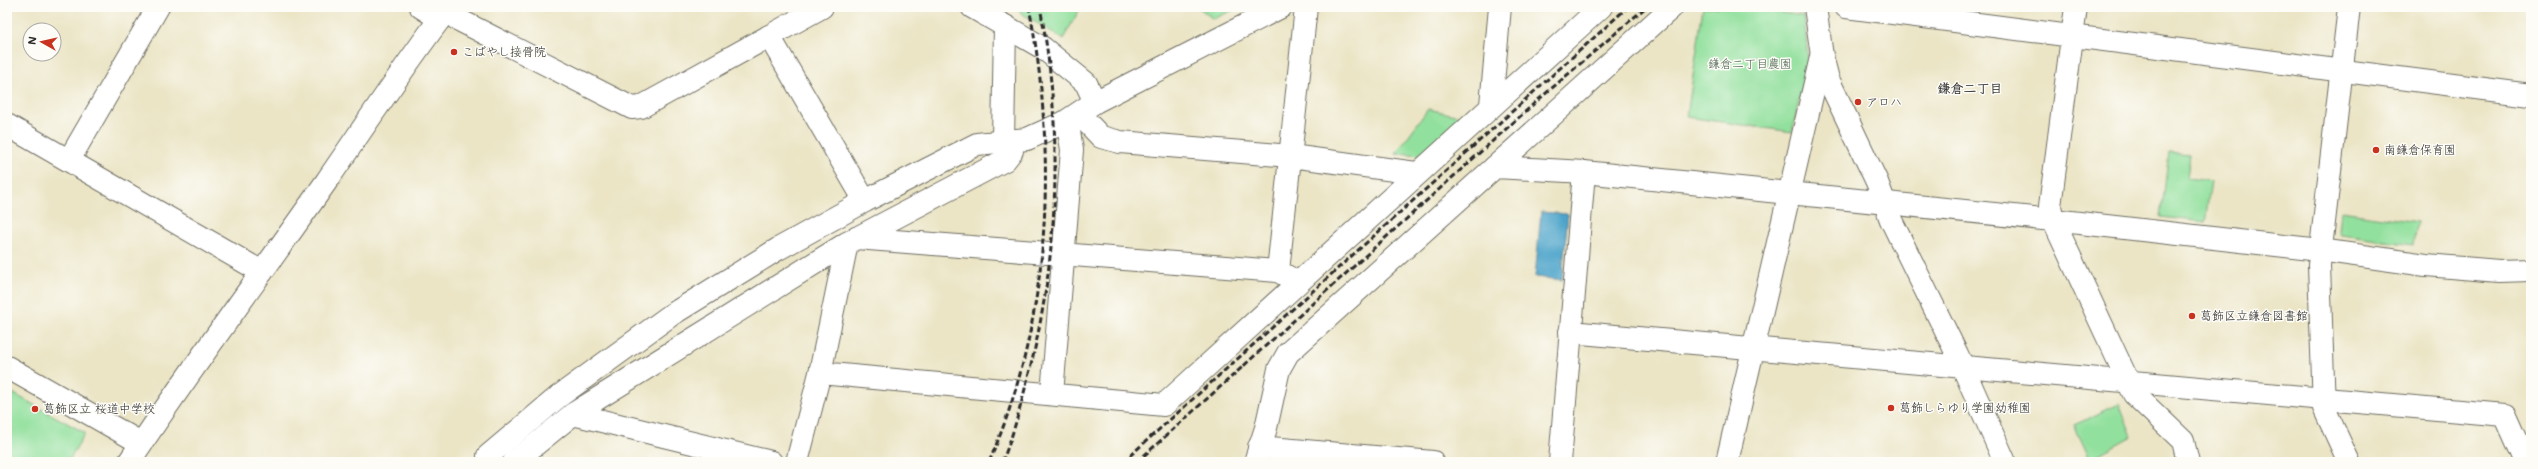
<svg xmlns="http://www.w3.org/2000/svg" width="2538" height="469" viewBox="0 0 2538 469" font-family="Mali,'Klee One',sans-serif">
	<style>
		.green { fill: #92e09d; stroke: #5e8664 }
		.water { fill: #4da4ca; stroke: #3c687a }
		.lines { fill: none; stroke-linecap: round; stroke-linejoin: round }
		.minor-casing { stroke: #6e6c61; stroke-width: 24 }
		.minor { stroke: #fff; stroke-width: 22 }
		.rail { stroke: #2b2b2b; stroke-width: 3; stroke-dasharray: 6 3; stroke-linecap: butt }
		.poi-dot { fill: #c8321e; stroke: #fdfcf7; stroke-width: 1.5 }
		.labels { text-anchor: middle; stroke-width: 3; stroke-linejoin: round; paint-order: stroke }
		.poi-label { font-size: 12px; fill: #2b2b2b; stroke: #fdfcf7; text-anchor: start }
		.park-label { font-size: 12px; fill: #4a614d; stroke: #fdfcf7 }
		.neighbourhood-label { font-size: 13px; font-weight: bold; fill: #2b2b2b; stroke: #fdfcf7 }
	</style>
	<rect width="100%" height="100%" fill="#fdfcf7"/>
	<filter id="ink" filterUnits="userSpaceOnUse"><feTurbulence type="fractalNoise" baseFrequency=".025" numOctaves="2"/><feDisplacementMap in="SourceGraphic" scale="8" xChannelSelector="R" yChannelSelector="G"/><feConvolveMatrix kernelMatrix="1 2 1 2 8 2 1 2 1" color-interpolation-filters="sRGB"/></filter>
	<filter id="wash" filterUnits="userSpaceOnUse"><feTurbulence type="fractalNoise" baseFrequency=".012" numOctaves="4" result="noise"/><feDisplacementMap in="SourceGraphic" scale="16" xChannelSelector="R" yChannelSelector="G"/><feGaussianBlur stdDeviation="0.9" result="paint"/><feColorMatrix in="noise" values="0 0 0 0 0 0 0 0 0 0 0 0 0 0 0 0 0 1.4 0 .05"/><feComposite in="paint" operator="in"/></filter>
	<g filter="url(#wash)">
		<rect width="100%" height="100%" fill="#ebe5c6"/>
		<g class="green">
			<polygon points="1019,7 1081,7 1063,39 1021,13"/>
			<polygon points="1198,7 1240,7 1213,19"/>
			<polygon points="1703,7 1741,7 1804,16 1808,59 1792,132 1687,117"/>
			<polygon points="1428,109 1464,117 1421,155 1396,153"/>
			<polygon points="2169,152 2190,154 2187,178 2211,181 2205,222 2161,217"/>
			<polygon points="2341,211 2417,222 2414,245 2341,235 2339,232"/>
			<polygon points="7,390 85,433 68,462 7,462"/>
			<polygon points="2119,404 2132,436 2090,459 2074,425"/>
		</g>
		<polygon class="water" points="1541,212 1568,214 1562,280 1535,277"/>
	</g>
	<g filter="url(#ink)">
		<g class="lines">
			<g class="minor-casing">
				<g id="minor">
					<polyline points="421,7 440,19"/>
					<polyline points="972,7 1043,48 1086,83 1095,102"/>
					<polyline points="1815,7 1822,56 1828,79 1877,182 1891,220 1957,354 2005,462"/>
					<polyline points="1846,7 2531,95"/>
					<polyline points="2076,7 2050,206 2053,220 2134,394 2183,441 2188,462"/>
					<polyline points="2349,7 2319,265 2324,408 2349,462"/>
					<polyline points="447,10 457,19 632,108 641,107 822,7"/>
					<polyline points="769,36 865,201"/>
					<polyline points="1491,105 1500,7"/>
					<polyline points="1079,114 1101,137 1120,142 1291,156 1416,173"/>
					<polyline points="7,125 262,272"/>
					<polyline points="1003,141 1005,26"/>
					<polyline points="69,160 158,7"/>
					<polyline points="1495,167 1672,7"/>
					<polyline points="856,238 1278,271"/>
					<polyline points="1290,278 1278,271 1306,7"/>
					<polyline points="1570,332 2505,415 2526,462"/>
					<polyline points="7,367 141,443"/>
					<polyline points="820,373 1164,405 1601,7"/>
					<polyline points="1052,394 1072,150 1069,131 1065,122"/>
					<polyline points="573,414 847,243 1005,160 1012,151 1011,141"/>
					<polyline points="1259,447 1433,462"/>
					<polyline points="488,456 558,397 671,315 778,249 865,201 977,144 1027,139 1065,122 1095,102 1281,7"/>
					<path d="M129,462C192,367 260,276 326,182C367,123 405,64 449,7"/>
					<polyline points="514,462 573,414 771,462"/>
					<polyline points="797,462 820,373 847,243"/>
					<polyline points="1255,462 1266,428 1279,369 1288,353 1495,167 1584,172 2053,220 2320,250 2426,265 2499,271 2531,270"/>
					<polyline points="1560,462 1584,172"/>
					<polyline points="1727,462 1821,57"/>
				</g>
			</g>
			<use href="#minor" class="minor"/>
			<g class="rail">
				<path d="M989,462C1051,321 1058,157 1029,7"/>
				<path d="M1002,462C1013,436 1020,408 1027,381C1059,259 1064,131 1040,7"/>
				<polyline points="1123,462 1628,7"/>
				<polyline points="1137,462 1537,101 1646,7"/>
			</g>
		</g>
	</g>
	<g class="poi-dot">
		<circle cx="454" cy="52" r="4"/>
		<circle cx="1858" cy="102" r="4"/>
		<circle cx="2376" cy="150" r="4"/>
		<circle cx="2192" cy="316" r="4"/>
		<circle cx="1891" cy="408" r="4"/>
		<circle cx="35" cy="409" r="4"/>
	</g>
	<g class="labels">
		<g class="poi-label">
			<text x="462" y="56">こばやし接骨院</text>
			<text x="1866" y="106">アロハ</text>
			<text x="2384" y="154">南鎌倉保育園</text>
			<text x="2200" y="320">葛飾区立鎌倉図書館</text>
			<text x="1899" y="412">葛飾しらゆり学園幼稚園</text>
			<text x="43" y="413">葛飾区立 桜道中学校</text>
		</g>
		<g class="park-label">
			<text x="1750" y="68">鎌倉二丁目農園</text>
		</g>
		<g class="neighbourhood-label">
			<text x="1970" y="93">鎌倉二丁目</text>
		</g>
	</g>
	<rect width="2538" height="469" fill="none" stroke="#fdfcf7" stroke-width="24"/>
	<g transform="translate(42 42) rotate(278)"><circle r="19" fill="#fdfcf7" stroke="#a9a8a5"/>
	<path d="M0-3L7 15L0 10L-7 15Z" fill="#c8321e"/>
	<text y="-6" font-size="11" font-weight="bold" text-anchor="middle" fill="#2b2b2b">N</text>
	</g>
</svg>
